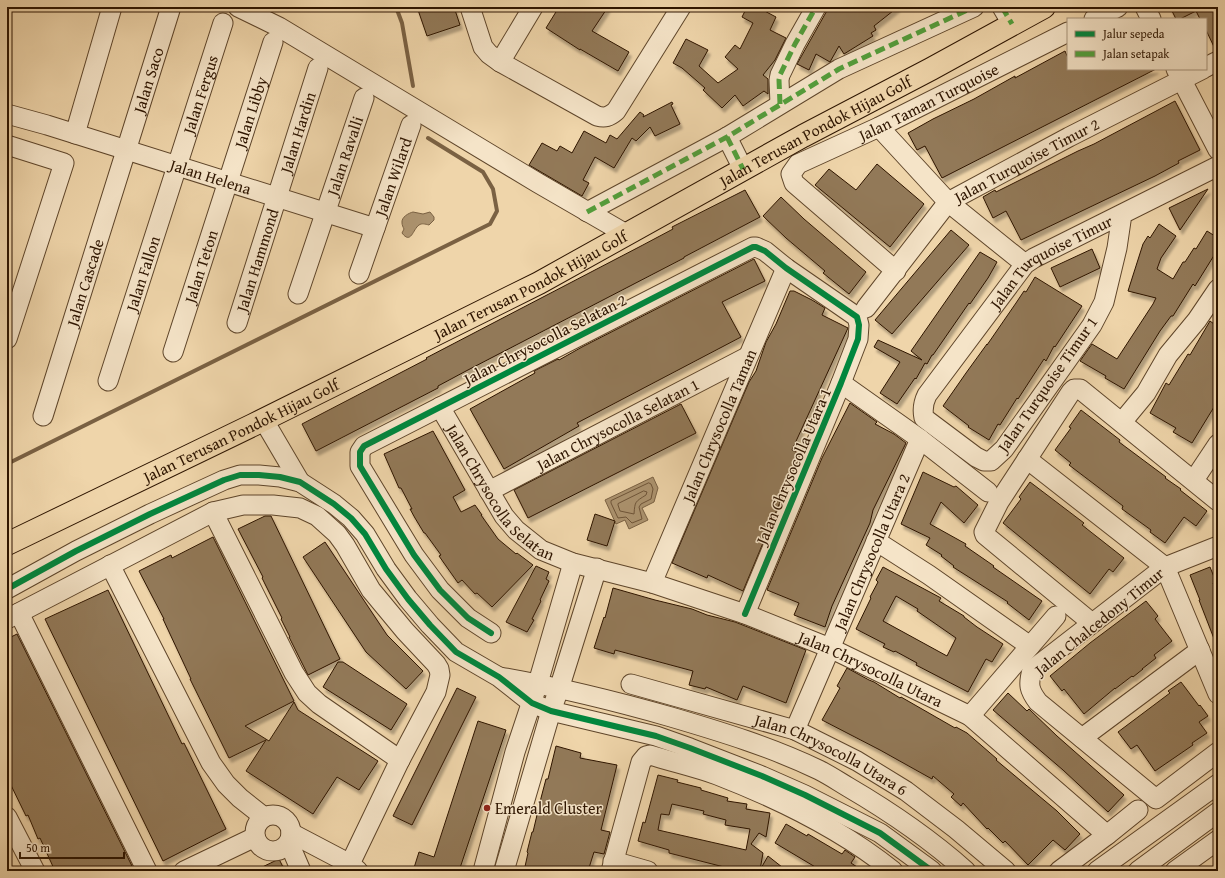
<svg xmlns="http://www.w3.org/2000/svg" width="1225" height="878" viewBox="0 0 1225 878" font-family="'Gentium Book Plus',serif">
	<style>
		.water { fill: #ad9470; stroke: #7a6143 }
		.lines { fill: none; stroke-linecap: round; stroke-linejoin: round }
		.shore { stroke: #6e5438; stroke-width: 1 }
		.stream { stroke: #7a6143; stroke-width: 4 }
		.building { fill: #927958; stroke: #2e1500; fill-rule: evenodd; filter: url(#shadow) }
		.minor-casing { stroke: #5e452a; stroke-width: 21 }
		.major-casing { stroke: #2e1500; stroke-width: 24 }
		.minor { stroke: #f5e4c8; stroke-width: 19 }
		.major { stroke: #efd5aa; stroke-width: 22 }
		.quiet { stroke: #52a03c; stroke-width: 5; stroke-dasharray: 10 5; stroke-linecap: butt }
		.cycleway-casing { stroke: #f5e4c8; stroke-width: 8 }
		.cycleway { stroke: #00873e; stroke-width: 6 }
		.poi-dot { fill: #8f2418; stroke: #f5e4c8; stroke-width: 1.5 }
		.labels { text-anchor: middle; stroke-width: 3; stroke-linejoin: round; paint-order: stroke }
		.street-label { font-size: 16px; fill: #2e1500; stroke: #f5e4c8 }
		.poi-label { font-size: 16px; fill: #2e1500; stroke: #f5e4c8; text-anchor: start }
	</style>
	<defs>
		<filter id="shadow"><feDropShadow dx="2.5" dy="4.5" stdDeviation="1" flood-color="#0004"/></filter>
	</defs>
	<rect width="100%" height="100%" fill="#efd5aa"/>
	<filter id="stains"><feTurbulence type="fractalNoise" baseFrequency=".005" numOctaves="4"/><feColorMatrix values="0 0 0 0 .2 0 0 0 0 .09 0 0 0 0 .02 0 0 0 .5 -.17"/></filter>
	<radialGradient id="worn" r=".72"><stop offset=".6" stop-color="#630" stop-opacity="0"/><stop offset="1" stop-color="#630" stop-opacity=".3"/></radialGradient>
	<g class="water">
		<path d="M413,212L423,214L430,212L434,217V220L429,225C425,224 422,223 419,225C413,229 411,245 402,233L404,229C403,227 402,225 402,223C401,217 409,213 413,212Z"/>
		<polygon points="653,477 658,488 654,502 642,508 648,520 629,529 625,520 616,524 605,500"/>
	</g>
	<g class="lines">
		<g class="shore">
			<polygon points="649,483 651,484 653,489 651,499 641,504 639,507 642,519 632,523 626,517 618,518 611,503 611,501"/>
			<path d="M644,491L647,492L646,495C635,502 635,501 634,514L620,511L618,505V504Z"/>
		</g>
		<g class="stream">
			<polyline points="396,7 402,23 413,86"/>
			<polyline points="7,464 490,224 497,211 493,189 483,172 428,138"/>
		</g>
	</g>
	<g class="building">
		<polygon points="417,7 454,7 460,25 427,36"/>
		<polygon points="559,7 608,7 592,31 629,52 618,71 580,49 580,50 546,28"/>
		<polygon points="747,7 757,7 776,17 770,30 786,38 775,60 763,75 768,79 768,94 764,91 743,106 735,95 722,108 703,90 705,88 682,68 673,63 686,39 708,50 699,66 718,83 738,69 725,57 735,45 740,49 753,23 742,17"/>
		<polygon points="829,7 898,7 874,26 876,30 871,33 873,36 844,54 839,46 830,62 816,54 809,70 797,64"/>
		<polygon points="1170,7 1214,7 1218,16 1218,50 1216,51 1206,30 1206,19 1200,19 1196,11 1180,19 1176,19"/>
		<polygon points="1065,51 1068,58 1068,69 1156,69 942,178 925,146 917,150 908,133 933,119 974,99 1015,76 1015,78"/>
		<polygon points="1175,101 1200,150 1178,161 1179,163 1155,176 1021,240 1006,211 993,218 983,197 995,190 996,192 1078,151 1094,144"/>
		<polygon points="672,102 673,104 671,105 680,124 655,136 650,127 636,141 632,138 614,168 595,157 583,180 589,183 582,196 529,165 542,143 557,151 560,146 572,153 584,131 606,143 610,135 617,139 640,112 644,115 643,117"/>
		<polygon points="877,164 924,204 890,247 815,185 829,169 856,190"/>
		<polygon points="1208,189 1180,230 1169,208"/>
		<polygon points="745,190 760,217 684,257 684,258 466,371 438,386 438,388 316,451 302,424 427,359 426,358 641,246 673,229 672,227"/>
		<polygon points="781,197 804,219 866,272 849,294 823,273 825,271 786,238 763,216"/>
		<polygon points="1159,224 1176,236 1161,258 1157,269 1173,279 1183,262 1185,262 1194,248 1196,249 1207,231 1218,238 1218,249 1195,286 1193,284 1173,316 1171,316 1160,331 1124,389 1105,378 1106,376 1080,361 1092,344 1117,359 1153,304 1156,298 1128,291 1143,244 1148,236 1150,238"/>
		<polygon points="951,230 969,245 892,334 875,320"/>
		<polygon points="1092,249 1100,268 1060,287 1051,268"/>
		<polygon points="980,252 997,262 988,278 970,304 969,303 933,355 932,355 927,364 925,363 916,379 915,378 897,404 880,393 900,362 874,347 878,340 922,360 911,351"/>
		<polygon points="754,259 765,281 722,302 741,337 577,423 579,426 504,469 470,409 535,373 534,371 558,359 559,360 582,347"/>
		<polygon points="1035,277 1082,306 1055,347 1054,346 1046,361 1044,359 1018,399 1017,398 1000,425 998,424 989,440 968,427 969,426 943,406 966,373 987,344 987,345 1016,303 1024,291 1026,292"/>
		<polygon points="790,291 794,291 812,300 825,308 822,315 848,328 792,450 800,454 743,591 708,575 707,578 672,563 749,382 756,371 766,342 776,324"/>
		<polygon points="1210,321 1218,327 1218,409 1214,407 1192,443 1173,432 1176,428 1150,413 1166,383 1169,385 1188,354 1190,355"/>
		<polygon points="850,403 877,422 875,424 894,434 906,443 873,510 870,523 832,606 825,627 794,615 799,603 767,590 822,458"/>
		<polygon points="681,404 696,433 528,518 514,490"/>
		<polygon points="1081,410 1120,440 1119,442 1166,477 1165,478 1181,489 1180,490 1207,511 1196,526 1184,517 1165,543 1150,532 1151,530 1122,509 1123,506 1069,465 1071,463 1055,450 1071,428 1069,427"/>
		<polygon points="433,431 465,490 453,497 461,512 475,505 482,515 481,515 498,539 516,554 517,553 533,565 492,607 477,593 475,594 462,580 458,583 439,556 441,555 425,533 424,533 415,518 410,509 412,509 401,488 399,488 384,454"/>
		<polygon points="923,472 954,487 956,486 978,505 964,523 941,502 930,524 966,544 965,546 994,566 993,567 1042,601 1029,620 1007,603 1008,602 953,567 954,566 941,556 942,555 926,545 930,538 901,524"/>
		<polygon points="1030,482 1084,523 1082,525 1124,558 1113,572 1109,569 1090,594 1003,523 1021,499 1019,497"/>
		<polygon points="595,514 615,521 607,546 587,540"/>
		<polygon points="265,516 271,516 340,659 308,675 289,637 290,637 281,619 282,618 262,578 263,577 238,529"/>
		<polygon points="213,537 294,701 245,726 269,741 294,702 298,710 378,761 359,790 337,777 313,814 246,771 266,740 229,758 190,679 191,679 163,619 164,619 139,571 171,555 172,558"/>
		<polygon points="325,542 387,635 423,671 406,689 366,652 303,557"/>
		<polygon points="536,566 549,572 546,579 549,581 540,600 541,601 532,619 534,620 527,632 506,622"/>
		<path d="M883,567L941,598L939,601L964,616V617L977,627L1003,644L992,662L986,659L968,692L916,665L917,663L895,651L894,652L883,647L885,644L856,629L871,598L870,597L878,582L876,580ZM896,596L918,609L917,611L956,638L947,656L883,621Z"/>
		<polygon points="1210,567 1216,582 1213,583 1218,595 1218,649 1199,600 1200,600 1190,575"/>
		<polygon points="613,588 655,600 692,609 707,615 735,622 806,650 786,703 743,686 737,700 706,687 705,689 689,685 693,671 615,650 614,654 594,648 604,617 605,618"/>
		<polygon points="108,590 182,744 184,743 226,829 163,861 45,619"/>
		<polygon points="1146,601 1158,616 1155,619 1172,641 1154,655 1156,658 1142,669 1143,669 1133,677 1132,676 1115,689 1115,688 1084,714 1064,689 1062,691 1050,676 1090,643"/>
		<polygon points="17,634 132,866 122,871 55,871 40,838 38,839 28,815 26,816 7,777 7,639"/>
		<polygon points="338,662 343,662 407,704 391,730 323,687"/>
		<polygon points="847,668 869,680 874,682 900,698 901,697 955,728 956,727 967,733 997,759 996,760 1057,811 1080,834 1065,850 1053,840 1028,865 1005,841 1003,843 988,828 987,829 963,803 961,806 951,797 954,794 933,776 932,779 880,750 822,720 840,688 837,686"/>
		<polygon points="1181,682 1199,706 1200,705 1208,716 1199,722 1207,733 1192,743 1193,745 1155,771 1137,745 1131,749 1118,732 1170,693 1168,691"/>
		<polygon points="457,688 476,697 412,825 393,816"/>
		<polygon points="1008,693 1027,711 1029,709 1057,736 1124,795 1108,812 1063,770 993,710"/>
		<polygon points="478,721 506,730 459,871 413,871 419,852 434,857"/>
		<polygon points="556,746 581,753 580,758 617,765 601,830 610,832 604,854 594,852 588,871 524,871 528,853 527,852 532,832 533,832 541,798 546,779 548,779"/>
		<path d="M658,775L678,780L677,782L701,788V790L728,798L727,801L747,804L746,809L770,813L766,837L759,833L751,844L763,853L760,870L768,856L787,871H734L728,869V868L669,853V850L638,841L643,822L645,823ZM672,804L704,811L703,814L726,820L725,825L750,829L746,850L658,830L661,814L669,815Z"/>
		<polygon points="786,824 807,836 808,834 842,854 845,850 855,857 851,863 863,871 822,871 775,843"/>
		<polygon points="279,859 285,871 254,871"/>
	</g>
	<g class="lines">
		<g class="minor-casing">
			<g id="minor">
				<polyline points="238,7 279,27 538,183 626,234"/>
				<path d="M470,7L483,47L489,54L500,62L597,116C605,118 609,117 616,111L681,7"/>
				<polyline points="1002,7 1012,24"/>
				<polyline points="1145,7 1151,19"/>
				<polyline points="1094,19 1118,7"/>
				<polyline points="500,62 533,7"/>
				<polyline points="1206,67 1218,61"/>
				<polyline points="1176,69 1218,150"/>
				<polyline points="780,104 779,80 780,75 795,44 816,7"/>
				<path id="s1" d="M7,114L47,125L375,228"/>
				<polyline points="879,127 948,202 1025,264"/>
				<polyline points="75,134 112,7"/>
				<polyline points="727,137 743,169"/>
				<polyline points="7,145 64,163 7,339"/>
				<polyline points="587,212 727,137 839,69 974,7"/>
				<path id="s2" d="M1122,214L1117,248L1104,302L1092,325L1004,449L991,461H984L976,457L924,418C922,409 923,403 927,395L1025,264L1034,258L1218,166"/>
				<path id="s3" d="M896,271L794,183L791,174L798,164L879,127L1068,32"/>
				<path id="s4" d="M359,274L411,125"/>
				<path id="s5" d="M298,294L364,98"/>
				<path id="s6" d="M866,308L948,202L1069,137L1203,69"/>
				<path id="s7" d="M237,323L318,68"/>
				<path id="s8" d="M173,352L273,42"/>
				<path id="s9" d="M108,381L223,23"/>
				<polyline points="841,383 920,439 988,492"/>
				<path id="s10" d="M440,407L504,516L516,530L541,550L573,563L652,583L745,614L830,648L970,716L1107,835"/>
				<path id="s11" d="M43,416L170,10"/>
				<polyline points="263,419 300,482"/>
				<polyline points="1122,422 1146,393 1168,355 1197,320 1218,289"/>
				<polyline points="1027,459 1165,567 1218,694"/>
				<polyline points="1194,480 1218,444"/>
				<path id="s12" d="M489,491L747,357"/>
				<polyline points="213,512 294,673 307,693 319,704 400,760"/>
				<polyline points="876,541 929,575 1030,646"/>
				<path d="M1218,546L1165,567L1032,670C1028,685 1029,690 1038,702L1156,799L1218,752"/>
				<polyline points="110,565 211,763 226,784 240,798 264,817"/>
				<path id="s13" d="M652,583L786,268"/>
				<polyline points="7,589 76,551 150,514 224,480 240,475 259,475 280,477 300,482 334,504 351,518 365,534 386,569 408,599 430,625 456,652 499,677 532,703 551,711 656,736 690,748 762,776 805,795 880,833 932,871"/>
				<polyline points="19,613 147,871"/>
				<polyline points="7,619 213,512 243,505 273,505 300,508 317,516 337,534 345,545 371,590 405,631 436,664 439,669 440,675 436,692 400,760 350,864"/>
				<polyline points="1092,623 985,535 984,532 999,502 1071,392 1074,389 1080,389 1218,501"/>
				<polyline points="491,633 468,618 440,590 414,555 360,466 360,452 364,446 753,247 756,247 765,251 786,268 857,317 859,325 858,339 841,383 745,614"/>
				<path d="M500,677C558,687 615,701 671,717C722,732 771,747 819,770C829,775 838,781 848,787C889,811 930,839 966,871"/>
				<path id="s14" d="M631,684L795,730L857,761L906,791L956,829L1006,871"/>
				<polyline points="970,716 1056,616"/>
				<path id="s15" d="M795,730L920,439"/>
				<polyline points="1082,738 1200,650"/>
				<circle cx="273" cy="833" r="18"/>
				<polyline points="7,817 35,871"/>
				<polyline points="291,833 350,864 358,871"/>
				<polyline points="289,843 301,871"/>
				<polyline points="613,861 648,871"/>
				<polyline points="184,871 255,837"/>
				<polyline points="483,871 515,752 538,683 573,563"/>
				<polyline points="504,871 551,711 559,689 597,568"/>
				<path d="M611,871L641,762L646,756L650,755C672,762 695,767 717,775C779,799 841,829 893,871"/>
				<polyline points="1059,871 1107,835 1138,810"/>
				<polyline points="1097,871 1218,784"/>
				<polyline points="1138,871 1218,812"/>
				<polyline points="1175,871 1218,840"/>
			</g>
		</g>
		<g class="major-casing">
			<g id="major">
				<path id="s16" d="M7,544L253,425L539,283L803,136L931,69L1044,7"/>
			</g>
		</g>
		<use href="#minor" class="minor"/>
		<use href="#major" class="major"/>
		<g class="quiet">
			<polyline points="1002,7 1012,24"/>
			<polyline points="780,104 779,80 780,75 795,44 816,7"/>
			<polyline points="727,137 743,169"/>
			<polyline points="587,212 727,137 839,69 974,7"/>
		</g>
		<g class="cycleway-casing">
			<g id="cycleway">
				<polyline points="7,589 76,551 150,514 224,480 240,475 259,475 280,477 300,482 334,504 351,518 365,534 386,569 408,599 430,625 456,652 499,677 532,703 551,711 656,736 690,748 762,776 805,795 880,833 932,871"/>
				<polyline points="491,633 468,618 440,590 414,555 360,466 360,452 364,446 753,247 756,247 765,251 786,268 857,317 859,325 858,339 841,383 745,614"/>
			</g>
		</g>
		<use href="#cycleway" class="cycleway"/>
	</g>
	<circle class="poi-dot" cx="487" cy="808" r="4"/>
	<g class="labels">
		<g class="street-label">
			<text dy="6" stroke="none"><textPath href="#s11" startOffset="352">Jalan Saco</textPath></text>
			<text dy="6" stroke="none"><textPath href="#s9" startOffset="301">Jalan Fergus</textPath></text>
			<text dy="6" stroke="none"><textPath href="#s3" startOffset="301">Jalan Taman Turquoise</textPath></text>
			<text dy="6" stroke="none"><textPath href="#s8" startOffset="252">Jalan Libby</textPath></text>
			<text dy="6" stroke="none"><textPath href="#s16" startOffset="908">Jalan Terusan Pondok Hijau Golf</textPath></text>
			<text dy="6" stroke="none"><textPath href="#s7" startOffset="200">Jalan Hardin</textPath></text>
			<text dy="6" stroke="none"><textPath href="#s5" startOffset="146">Jalan Ravalli</textPath></text>
			<text dy="6" stroke="none"><textPath href="#s6" startOffset="223">Jalan Turquoise Timur 2</textPath></text>
			<text dy="6" stroke="none"><textPath href="#s1" startOffset="213">Jalan Helena</textPath></text>
			<text dy="6" stroke="none"><textPath href="#s4" startOffset="103">Jalan Wilard</textPath></text>
			<text dy="6" stroke="none"><textPath href="#s7" startOffset="66">Jalan Hammond</textPath></text>
			<text dy="6" stroke="none"><textPath href="#s2" startOffset="576">Jalan Turquoise Timur</textPath></text>
			<text dy="6" stroke="none"><textPath href="#s8" startOffset="90">Jalan Teton</textPath></text>
			<text dy="6" stroke="none"><textPath href="#s9" startOffset="113">Jalan Fallon</textPath></text>
			<text dy="6" stroke="none"><textPath href="#s11" startOffset="140">Jalan Cascade</textPath></text>
			<text dy="6" stroke="none"><textPath href="#s16" startOffset="584">Jalan Terusan Pondok Hijau Golf</textPath></text>
			<text transform="translate(545 339) rotate(-27)" y="6">Jalan Chrysocolla Selatan 2</text>
			<text transform="translate(1047 384) rotate(-55)" y="6">Jalan Turquoise Timur 1</text>
			<text dy="6" stroke="none"><textPath href="#s12" startOffset="145">Jalan Chrysocolla Selatan 1</textPath></text>
			<text dy="6" stroke="none"><textPath href="#s13" startOffset="171">Jalan Chrysocolla Taman</textPath></text>
			<text dy="6" stroke="none"><textPath href="#s16" startOffset="260">Jalan Terusan Pondok Hijau Golf</textPath></text>
			<text transform="translate(793 466) rotate(-67)" y="6">Jalan Chrysocolla Utara 1</text>
			<text dy="6" stroke="none"><textPath href="#s10" startOffset="106">Jalan Chrysocolla Selatan</textPath></text>
			<text dy="6" stroke="none"><textPath href="#s15" startOffset="194">Jalan Chrysocolla Utara 2</textPath></text>
			<text transform="translate(1099 621) rotate(-39)" y="6">Jalan Chalcedony Timur</text>
			<text dy="6" stroke="none"><textPath href="#s10" startOffset="528">Jalan Chrysocolla Utara</textPath></text>
			<text dy="6" stroke="none"><textPath href="#s14" startOffset="213">Jalan Chrysocolla Utara 6</textPath></text>
		</g>
		<g class="poi-label">
			<text x="495" y="814">Emerald Cluster</text>
		</g>
	</g>
	<rect width="1225" height="878" fill="none" stroke="#efd5aa" stroke-width="24"/>
	<rect x="8" y="8" width="1209" height="862" fill="none" stroke="#2e1500" stroke-width="2"/>
	<rect x="12" y="12" width="1201" height="854" fill="none" stroke="#2e1500"/>
	<rect x="1067" y="18" width="140" height="52" fill="#f5e4c8" stroke="#a59178"/>
	<rect x="1075" y="31" width="20" height="6" fill="#00873e" stroke="#a59178"/>
	<text x="1103" y="38" font-size="12" fill="#2e1500">Jalur sepeda</text>
	<rect x="1075" y="51" width="20" height="6" fill="#52a03c" stroke="#a59178"/>
	<text x="1103" y="58" font-size="12" fill="#2e1500">Jalan setapak</text>
	<path d="M20 852v6h104v-6" fill="none" stroke="#2e1500" stroke-width="2"/>
	<text x="26" y="852" font-size="12" fill="#2e1500" stroke="#f5e4c8" stroke-width="3" paint-order="stroke">50 m</text>
	<rect width="100%" height="100%" filter="url(#stains)"/>
	<rect width="100%" height="100%" fill="url(#worn)"/>
</svg>
